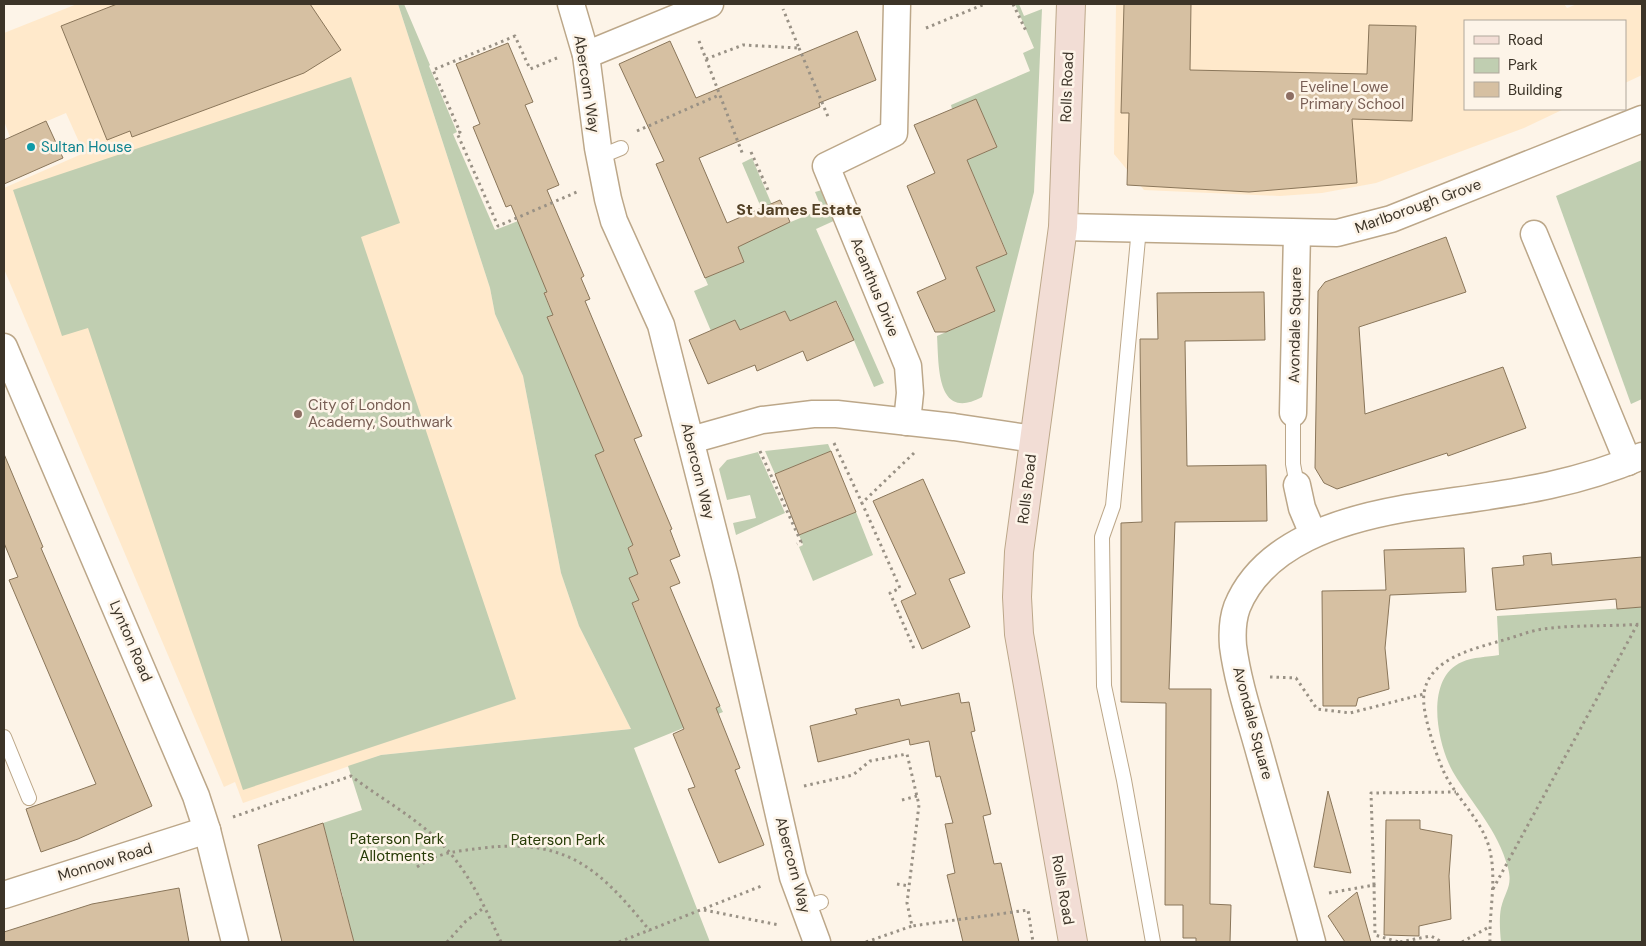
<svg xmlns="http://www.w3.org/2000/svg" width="1646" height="946" viewBox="0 0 1646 946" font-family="'DM Sans',sans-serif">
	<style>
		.built { fill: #ffe9cb }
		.green { fill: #c0ceb1 }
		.building { fill: #d6c0a2; stroke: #8a765a }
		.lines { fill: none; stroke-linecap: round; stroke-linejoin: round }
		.service-casing { stroke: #bca789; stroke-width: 16 }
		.minor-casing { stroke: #bca789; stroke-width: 29 }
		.secondary-casing { stroke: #bca789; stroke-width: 30 }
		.path { stroke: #999185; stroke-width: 3; stroke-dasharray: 2.5 4; stroke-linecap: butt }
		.service { stroke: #fff; stroke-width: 14 }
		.minor { stroke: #fff; stroke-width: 26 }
		.secondary { stroke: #f2ddd5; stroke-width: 28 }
		.education-dot { fill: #8d6e63; stroke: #fdf4e8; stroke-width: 2 }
		.culture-dot { fill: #0f9aa8; stroke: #fdf4e8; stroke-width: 2 }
		.labels { text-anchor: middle; stroke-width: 5; stroke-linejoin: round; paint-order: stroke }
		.street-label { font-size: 15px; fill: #3c3428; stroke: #fdf4e8 }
		.education-label { font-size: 15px; fill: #785e54; stroke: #fdf4e8; text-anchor: start }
		.culture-label { font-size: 15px; fill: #0d838f; stroke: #fdf4e8; text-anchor: start }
		.park-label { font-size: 15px; fill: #273b06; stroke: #fdf4e8 }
		.neighbourhood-label { font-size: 16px; font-weight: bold; fill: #534126; stroke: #fdf4e8 }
	</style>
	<rect width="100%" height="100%" fill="#fdf4e8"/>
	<g class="built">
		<polygon points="77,4 398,4 490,288 495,314 523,376 561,573 579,626 631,729 381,755 243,803 235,782 224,787 4,269 4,188 84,153 66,113 10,137 4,121 4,33"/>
		<polygon points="1116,4 1564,4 1567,8 1577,4 1642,4 1642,75 1625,83 1625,21 1465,21 1465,109 1564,109 1524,128 1376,183 1322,193 1280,196 1144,190 1114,154"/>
	</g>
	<g class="green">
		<polygon points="398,4 404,4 430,65 429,66 457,132 453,134 495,230 518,221 548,292 544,294 553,315 548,317 604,451 624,523 633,545 628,548 638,574 629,578 639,600 632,604 682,721 720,706 723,712 634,748 710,942 354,942 347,914 309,905 343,897 323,823 362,810 348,766 381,755 631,729 579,626 561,573 523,376 495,314 490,288"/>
		<path d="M1015,4H1019L1024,16L1042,9L1034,192L982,397C936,422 939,365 937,336L995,311L976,267L1007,253L967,160L997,147L976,99L952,109L951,105L1030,71L1023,53L1034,48Z"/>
		<polygon points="351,77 400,223 361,237 516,699 243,790 88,328 62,336 13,190"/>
		<polygon points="752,158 781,226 822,209 815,192 822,190 838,219 816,229 884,383 874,387 837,301 790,321 785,311 740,330 711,331 694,291 708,285 705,278 744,262 734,239 768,224 742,163"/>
		<polygon points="1642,160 1642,399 1631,404 1556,196"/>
		<polygon points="828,444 831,451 775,474 765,451"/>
		<polygon points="758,452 785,513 736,535 733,523 756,518 750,495 727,500 719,469 727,460"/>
		<polygon points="856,512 873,555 813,581 799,547 803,545 799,535"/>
		<path d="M1642,607V942H1501C1500,932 1499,918 1501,908C1505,891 1513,886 1508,868C1498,830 1472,804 1453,772C1437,744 1424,678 1462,662C1473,657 1487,657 1499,655L1497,616Z"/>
	</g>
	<g class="building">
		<polygon points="117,4 310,4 341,50 304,73 132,137 130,131 107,140 61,26"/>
		<polygon points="1124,4 1191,4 1190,70 1367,74 1369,25 1416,26 1412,121 1352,119 1357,183 1249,192 1127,185 1129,113 1121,113"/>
		<polygon points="857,31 876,80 819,103 820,107 699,158 727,223 780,200 790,222 738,247 744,262 705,278 656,164 664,161 619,64 670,41 696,98"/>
		<polygon points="508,43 533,102 525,105 559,185 547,190 584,276 581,278 590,299 585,301 642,436 634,439 672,529 670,530 680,556 670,560 680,583 670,587 720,706 716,708 740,768 735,770 764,845 719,863 688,789 695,787 673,734 684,729 632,603 639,600 629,578 638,574 628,548 633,545 595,455 604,451 547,317 553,315 544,293 547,292 511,205 506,207 473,127 480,124 456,64"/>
		<polygon points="976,99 997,147 967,160 1007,254 976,267 995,311 946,332 935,332 917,292 946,279 907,186 935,173 914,125"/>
		<polygon points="46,121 63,158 4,184 4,140"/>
		<polygon points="1446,237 1466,292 1359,327 1365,414 1503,367 1526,428 1448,456 1447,453 1337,489 1324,483 1315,468 1318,291 1325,282"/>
		<polygon points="1264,292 1265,340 1185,341 1187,466 1266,465 1267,521 1175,522 1169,689 1211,689 1210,904 1231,905 1230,942 1196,942 1196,938 1183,938 1183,905 1165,905 1166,703 1121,702 1121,523 1142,522 1140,339 1158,339 1157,293"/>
		<polygon points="836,301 854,340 807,361 803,351 757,371 755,365 708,384 689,340 735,320 740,330 785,311 790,321"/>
		<polygon points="831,451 856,512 799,535 775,474"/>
		<polygon points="4,454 43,547 41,548 152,806 78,839 41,852 26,809 96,784 9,580 18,577 4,543"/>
		<polygon points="923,479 965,573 949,579 970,627 922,649 901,601 916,594 873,501"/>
		<polygon points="1464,548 1466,592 1390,595 1385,648 1389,689 1358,698 1356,706 1323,706 1322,591 1386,590 1384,550"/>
		<polygon points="1551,553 1552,565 1642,557 1642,607 1617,609 1616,599 1496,610 1492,568 1524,565 1523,556"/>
		<polygon points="959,693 961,703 969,702 975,731 971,732 991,814 983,816 994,864 1001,863 1019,942 963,942 947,875 955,873 945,824 953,823 940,776 936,777 929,741 910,745 909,739 818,762 810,726 857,714 855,709 899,699 901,706"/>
		<polygon points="1328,791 1351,873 1314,867"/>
		<polygon points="1386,820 1420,820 1420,829 1452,835 1449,876 1451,919 1419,926 1419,936 1384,935"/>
		<polygon points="323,823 354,942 282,942 258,845"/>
		<polygon points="179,888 189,942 4,942 4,932 92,904"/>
		<polygon points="1357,892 1371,942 1345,942 1328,916"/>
	</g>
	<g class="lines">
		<g class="service-casing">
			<g id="service">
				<polyline points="599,157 621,148"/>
				<polyline points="1139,228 1113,506 1102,537 1104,686 1124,780 1153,942"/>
				<polyline points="1293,413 1293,464 1297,485"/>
				<polyline points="4,737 29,798"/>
				<polyline points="803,908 821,902"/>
			</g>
		</g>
		<g class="minor-casing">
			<g id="minor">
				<polyline points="571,4 586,55 598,148 608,199 614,221 661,325 725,577 793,877 817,942"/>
				<polyline points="897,4 894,133 826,166 908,366 910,393 907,422"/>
				<polyline points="586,55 710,4"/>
				<polyline points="1063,227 1337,233 1391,219 1642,119"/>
				<polyline points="1534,234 1628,462"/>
				<polyline points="4,347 196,796 207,830 235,942"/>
				<polyline points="1293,413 1297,233"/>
				<polyline points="691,440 762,420 813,414 837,414 954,427 1034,439"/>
				<polyline points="1297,485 1302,508 1313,534"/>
				<polyline points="4,895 207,830"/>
				<path d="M1312,942C1296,881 1278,819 1261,758C1251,721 1238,684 1233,646C1232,633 1233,618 1237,607C1263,543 1341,520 1402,509C1488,495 1561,491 1642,456"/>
			</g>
		</g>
		<g class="secondary-casing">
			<polyline id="secondary" points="1071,4 1063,227 1019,552 1017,597 1019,634 1073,942"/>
		</g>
		<g class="path">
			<polyline points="1013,4 1027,33"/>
			<polyline points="926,28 985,4"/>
			<polyline points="699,41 743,155"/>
			<polyline points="799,48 829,119"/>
			<polyline points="557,58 530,69 515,36 433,70 460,132 457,133 498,226 577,192"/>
			<polyline points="706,59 743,45 799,48 783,9"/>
			<polyline points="637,131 719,95"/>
			<polyline points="751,152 768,190"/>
			<polyline points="834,443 862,503"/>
			<polyline points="760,451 801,542 797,544"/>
			<polyline points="914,453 862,503 900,588 890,593 915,651"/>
			<polyline points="1270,677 1296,678 1317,709 1350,713 1424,694"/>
			<polyline points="804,786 853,775 870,761 907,754 919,805 907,903 912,926 1028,910 1033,942"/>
			<polyline points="902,800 917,796"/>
			<path d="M233,817L351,776C379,797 411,815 437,839C467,868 484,905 501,942"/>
			<path d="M417,867C442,851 454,852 482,848C567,838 599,868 650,931"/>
			<polyline points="897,884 909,886"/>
			<polyline points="1374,885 1371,793 1456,792"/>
			<polyline points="1493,889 1637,625"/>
			<polyline points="1329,893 1374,885 1375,935 1399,942"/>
			<polyline points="704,910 779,925"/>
			<polyline points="447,942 466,921 485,907"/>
			<polyline points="619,942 764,885"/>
			<polyline points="866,942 912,926"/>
			<polyline points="1400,942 1431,936 1442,942"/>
			<polyline points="1462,942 1489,927"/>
			<path d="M1490,942C1489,913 1496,884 1491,856C1486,822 1456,800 1443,770C1436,754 1421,711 1424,694C1428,659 1473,649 1500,641C1512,638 1524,633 1537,630C1571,624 1608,627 1642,624"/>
		</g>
		<use href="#service" class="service"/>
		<use href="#minor" class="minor"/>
		<use href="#secondary" class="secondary"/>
	</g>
	<g class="education-dot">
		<circle cx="1290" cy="96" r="5"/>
		<circle cx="298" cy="414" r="5"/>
	</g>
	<circle class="culture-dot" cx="31" cy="147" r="5"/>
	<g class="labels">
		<g class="street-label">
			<text transform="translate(587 84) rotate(81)" y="5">Abercorn Way</text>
			<text transform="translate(1067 87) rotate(-88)" y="5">Rolls Road</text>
			<text transform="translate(1418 206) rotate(-20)" y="5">Marlborough Grove</text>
			<text transform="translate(875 287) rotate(68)" y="5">Acanthus Drive</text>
			<text transform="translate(1295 325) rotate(-89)" y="5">Avondale Square</text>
			<text transform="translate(698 471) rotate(76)" y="5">Abercorn Way</text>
			<text transform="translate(1027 489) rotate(-83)" y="5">Rolls Road</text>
			<text transform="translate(131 641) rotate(67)" y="5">Lynton Road</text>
			<text transform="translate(1253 723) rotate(75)" y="5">Avondale Square</text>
			<text transform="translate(105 862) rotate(-17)" y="5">Monnow Road</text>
			<text transform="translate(793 865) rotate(75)" y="5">Abercorn Way</text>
			<text transform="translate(1063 890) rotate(80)" y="5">Rolls Road</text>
		</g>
		<g class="education-label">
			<text x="1300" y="92">Eveline Lowe<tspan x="1300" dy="17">Primary School</tspan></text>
			<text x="308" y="410">City of London<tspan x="308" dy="17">Academy, Southwark</tspan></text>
		</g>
		<g class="culture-label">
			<text x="41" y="152">Sultan House</text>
		</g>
		<g class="park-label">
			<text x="397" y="844">Paterson Park<tspan x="397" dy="17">Allotments</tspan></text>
			<text x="558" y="845">Paterson Park</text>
		</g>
		<g class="neighbourhood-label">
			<text x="799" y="215">St James Estate</text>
		</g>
	</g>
	<rect width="1646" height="946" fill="none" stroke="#3c3428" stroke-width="10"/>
	<rect x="1464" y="20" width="162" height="90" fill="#fdf4e8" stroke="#b0a79b"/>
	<rect x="1474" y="36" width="25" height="8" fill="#f2ddd5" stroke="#b0a79b"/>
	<text x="1508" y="45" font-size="15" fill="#3c3428">Road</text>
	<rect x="1474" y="58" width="25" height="15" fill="#c0ceb1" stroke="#b0a79b"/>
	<text x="1508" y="70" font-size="15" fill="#3c3428">Park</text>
	<rect x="1474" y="82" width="25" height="15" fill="#d6c0a2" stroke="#b0a79b"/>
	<text x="1508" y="95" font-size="15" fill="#3c3428">Building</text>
</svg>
